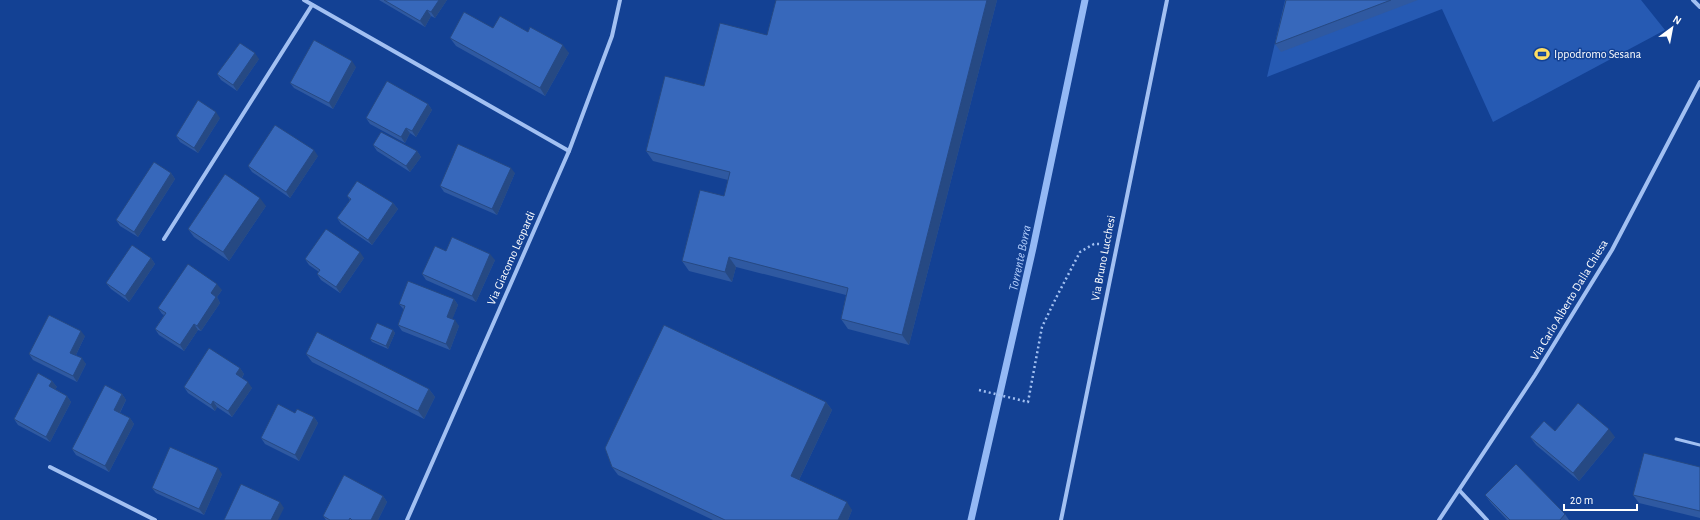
<svg xmlns="http://www.w3.org/2000/svg" width="1700" height="520" viewBox="0 0 1700 520" font-family="'Alegreya Sans',sans-serif">
	<style>
		.green { fill: #265ab3 }
		.lines { fill: none; stroke-linecap: round; stroke-linejoin: round }
		.stream { stroke: #94b9f5; stroke-width: 7 }
		.path { stroke: #a2c0f2; stroke-width: 2.5; stroke-dasharray: 2 3; stroke-linecap: butt }
		.service { stroke: #a2c0f2; stroke-width: 3 }
		.minor { stroke: #a2c0f2; stroke-width: 4 }
		.wall { fill: #2f59a1 }
		.shaded-wall { fill: #264983 }
		.building { fill: #3768bb; stroke: #264983 }
		.labels { text-anchor: middle; stroke-width: 3; stroke-linejoin: round; paint-order: stroke }
		.poi-label { font-size: 12px; fill: #fff; stroke: #134194; text-anchor: start }
		.street-label { font-size: 12px; fill: #fff; stroke: #134194 }
		.water-label { font-size: 13px; font-style: italic; fill: #aecaf9; stroke: #134194 }
	</style>
	<rect width="100%" height="100%" fill="#134194"/>
	<polygon class="green" points="1285,0 1641,0 1665,30 1493,122 1442,9 1267,77"/>
	<g class="lines">
		<polyline class="stream" points="971,520 1033,248 1085,0"/>
		<polyline class="path" points="979,390 1028,402 1042,327 1056,298 1080,252 1094,244 1102,244"/>
		<polyline class="service" points="1676,439 1700,445"/>
		<g class="minor">
			<polyline points="304,0 569,151"/>
			<polyline points="1693,0 1700,7"/>
			<polyline points="164,239 312,5"/>
			<polyline points="50,467 155,520"/>
			<polyline points="1460,491 1487,520"/>
			<polyline points="407,520 569,151 612,36 620,0"/>
			<polyline points="1061,520 1167,0"/>
			<polyline points="1439,520 1535,375 1612,250 1700,82"/>
		</g>
	</g>
	<g class="wall">
		<polygon points="379,0 447,0 435,18 431,16 425,27"/>
		<polygon points="776,0 997,0 909,345 848,329 841,319 846,295 736,267 732,282 689,271 682,261 724,196 728,180 653,161 646,151 704,86 767,35"/>
		<polygon points="1286,0 1418,0 1281,52 1275,44"/>
		<polygon points="493,28 528,32 569,53 545,96 456,46 450,38"/>
		<polygon points="259,59 237,91 221,80 217,74"/>
		<polygon points="356,67 333,109 294,88 290,83"/>
		<polygon points="428,104 432,110 416,137 410,133 405,143 370,124 366,118"/>
		<polygon points="220,118 198,153 180,142 176,136"/>
		<polygon points="373,145 417,151 421,157 410,172 377,151"/>
		<polygon points="318,156 290,198 252,172 248,166"/>
		<polygon points="171,173 175,179 138,237 120,226 116,220"/>
		<polygon points="515,173 497,215 444,192 440,186"/>
		<polygon points="347,196 393,203 398,209 372,245 341,224 337,218 350,200"/>
		<polygon points="266,206 229,261 194,237 188,229"/>
		<polygon points="446,251 495,260 476,302 426,280 422,274"/>
		<polygon points="151,258 155,264 129,302 111,289 106,283"/>
		<polygon points="364,258 340,293 321,280 317,274 319,272 309,265 305,259"/>
		<polygon points="222,290 217,297 220,303 201,331 198,330 184,351 159,335 155,329 164,315 162,314 158,308"/>
		<polygon points="454,299 458,305 452,319 459,326 450,350 402,331 398,325 404,310 399,304"/>
		<polygon points="393,330 395,333 388,349 372,342 370,339"/>
		<polygon points="85,336 76,355 86,364 77,382 33,360 29,354"/>
		<polygon points="306,354 429,389 435,397 424,419 312,362"/>
		<polygon points="240,368 244,374 242,378 252,388 232,417 217,407 215,411 188,393 184,387"/>
		<polygon points="52,381 57,387 55,389 67,396 71,402 50,442 18,425 14,419"/>
		<polygon points="122,394 126,400 120,413 130,418 134,424 109,472 76,455 72,449"/>
		<polygon points="826,402 832,410 799,480 852,510 848,520 713,520 618,475 612,467"/>
		<polygon points="295,413 314,417 318,423 299,461 265,444 261,438"/>
		<polygon points="1555,431 1615,437 1579,481 1536,445 1530,437"/>
		<polygon points="1700,467 1700,518 1639,503 1633,495"/>
		<polygon points="222,474 204,515 156,493 152,488"/>
		<polygon points="1485,495 1565,514 1569,520 1507,520 1491,503"/>
		<polygon points="383,496 387,502 378,520 326,520 323,516"/>
	</g>
	<g class="shaded-wall">
		<polygon points="439,0 447,0 435,18 431,12"/>
		<polygon points="987,0 997,0 909,345 902,335"/>
		<polygon points="427,10 431,16 425,27 420,21"/>
		<polygon points="563,45 569,53 545,96 540,88"/>
		<polygon points="255,53 259,59 237,91 233,85"/>
		<polygon points="352,61 356,67 333,109 329,103"/>
		<polygon points="428,104 432,110 416,137 412,131"/>
		<polygon points="216,112 220,118 198,153 194,148"/>
		<polygon points="406,128 410,133 405,143 401,137"/>
		<polygon points="314,150 318,156 290,198 286,192"/>
		<polygon points="417,151 421,157 410,172 406,166"/>
		<polygon points="511,168 515,173 497,215 492,209"/>
		<polygon points="171,173 175,179 138,237 134,232"/>
		<polygon points="260,198 266,206 229,261 223,252"/>
		<polygon points="393,203 398,209 372,245 368,240"/>
		<polygon points="360,252 364,258 340,293 336,287"/>
		<polygon points="490,254 495,260 476,302 472,296"/>
		<polygon points="729,257 736,267 732,282 725,272"/>
		<polygon points="151,258 155,264 129,302 125,296"/>
		<polygon points="217,284 222,290 217,297 220,303 201,331 197,326 211,293"/>
		<polygon points="454,299 458,305 451,323 447,317"/>
		<polygon points="455,320 459,326 450,350 446,344"/>
		<polygon points="194,324 198,330 184,351 180,345"/>
		<polygon points="393,330 395,333 388,349 386,346"/>
		<polygon points="81,331 85,336 74,359 70,353"/>
		<polygon points="82,358 86,364 77,382 73,376"/>
		<polygon points="240,368 244,374 240,380 236,374"/>
		<polygon points="52,381 57,387 53,392 49,386"/>
		<polygon points="248,382 252,388 232,417 228,411"/>
		<polygon points="429,389 435,397 424,419 418,411"/>
		<polygon points="122,394 126,400 118,416 114,410"/>
		<polygon points="67,396 71,402 50,442 46,437"/>
		<polygon points="213,401 217,407 215,411 211,405"/>
		<polygon points="826,402 832,410 797,484 791,476"/>
		<polygon points="314,417 318,423 299,461 295,455"/>
		<polygon points="130,418 134,424 109,472 105,466"/>
		<polygon points="1609,429 1615,437 1579,481 1573,473"/>
		<polygon points="218,468 222,474 204,515 199,509"/>
		<polygon points="383,496 387,502 378,520 371,520"/>
		<polygon points="280,502 284,508 278,520 271,520"/>
		<polygon points="847,502 852,510 848,520 838,520"/>
	</g>
	<g class="building">
		<polygon points="384,0 439,0 431,12 427,10 420,21"/>
		<polygon points="776,0 987,0 902,335 841,319 848,288 729,257 725,272 682,261 700,190 724,196 730,172 646,151 665,76 704,86 720,23 767,35"/>
		<polygon points="1286,0 1391,0 1275,44"/>
		<polygon points="464,12 493,28 500,16 528,32 530,27 563,45 540,88 450,38"/>
		<polygon points="314,40 352,61 329,103 290,83"/>
		<polygon points="240,43 255,53 233,85 217,74"/>
		<polygon points="387,81 428,104 412,131 406,128 401,137 366,118"/>
		<polygon points="198,100 216,112 194,148 176,136"/>
		<polygon points="275,125 314,150 286,192 248,166"/>
		<polygon points="381,132 417,151 406,166 373,145"/>
		<polygon points="458,144 511,168 492,209 440,186"/>
		<polygon points="154,162 171,173 134,232 116,220"/>
		<polygon points="225,174 260,198 223,252 188,229"/>
		<polygon points="357,181 393,203 368,240 337,218 351,199 347,196"/>
		<polygon points="326,229 360,252 336,287 317,274 320,270 305,259"/>
		<polygon points="452,237 490,254 472,296 422,274 435,246 446,251"/>
		<polygon points="132,245 151,258 125,296 106,283"/>
		<polygon points="188,264 217,284 211,293 216,297 197,326 194,324 180,345 155,329 166,313 158,308"/>
		<polygon points="408,281 454,299 447,317 455,320 446,344 398,325 405,306 399,304"/>
		<polygon points="49,315 81,331 70,353 82,358 73,376 29,354"/>
		<polygon points="377,323 393,330 386,346 370,339"/>
		<polygon points="664,325 826,402 791,476 847,502 838,520 725,520 612,467 605,448"/>
		<polygon points="317,332 429,389 418,411 306,354"/>
		<polygon points="209,348 240,368 236,374 248,382 228,411 213,401 211,405 184,387"/>
		<polygon points="38,373 52,381 49,386 67,396 46,437 14,419"/>
		<polygon points="105,385 122,394 114,410 130,418 105,466 72,449"/>
		<polygon points="1578,403 1609,429 1573,473 1530,437 1544,421 1555,431"/>
		<polygon points="278,404 295,413 297,409 314,417 295,455 261,438"/>
		<polygon points="170,447 218,468 199,509 152,488"/>
		<polygon points="1644,453 1700,467 1700,511 1633,495"/>
		<polygon points="1516,464 1565,514 1560,520 1510,520 1485,495"/>
		<polygon points="344,475 383,496 371,520 352,520 350,518 349,520 330,520 323,516"/>
		<polygon points="241,484 280,502 271,520 224,520"/>
	</g>
	<defs>
		<g id="stadium-bare" transform="scale(1.2)"><path d="M0-5a6.5 5 0 1 0 0 10a6.5 5 0 1 0 0-10ZM-3.5-1.8h7v3.6h-7Z" fill="#ffde63" stroke="#134194" stroke-width="2.5" paint-order="stroke"/></g>
	</defs>
	<g fill-rule="evenodd">
		<use href="#stadium-bare" x="1542" y="54"/>
	</g>
	<g class="labels">
		<g class="poi-label">
			<text x="1554" y="58">Ippodromo Sesana</text>
		</g>
		<g class="street-label">
			<text transform="translate(511 258) rotate(-66)" y="4">Via Giacomo Leopardi</text>
			<text transform="translate(1103 258) rotate(-79)" y="4">Via Bruno Lucchesi</text>
			<text transform="translate(1569 300) rotate(-59)" y="4">Via Carlo Alberto Dalla Chiesa</text>
		</g>
		<g class="water-label">
			<text transform="translate(1019 258) rotate(-78)" y="5">Torrente Borra</text>
		</g>
	</g>
	<g transform="translate(1672 28) rotate(32)" stroke="#134194" stroke-width="3" paint-order="stroke">
	<path d="M0-3L7 15L0 10L-7 15Z" fill="#ffffff"/>
	<text y="-6" font-size="11" font-weight="bold" text-anchor="middle" fill="#ffffff">N</text>
	</g>
	<path d="M1564 504v6h73v-6" fill="none" stroke="#ffffff" stroke-width="2"/>
	<text x="1570" y="504" font-size="12" fill="#ffffff" stroke="#134194" stroke-width="3" paint-order="stroke">20 m</text>
</svg>
